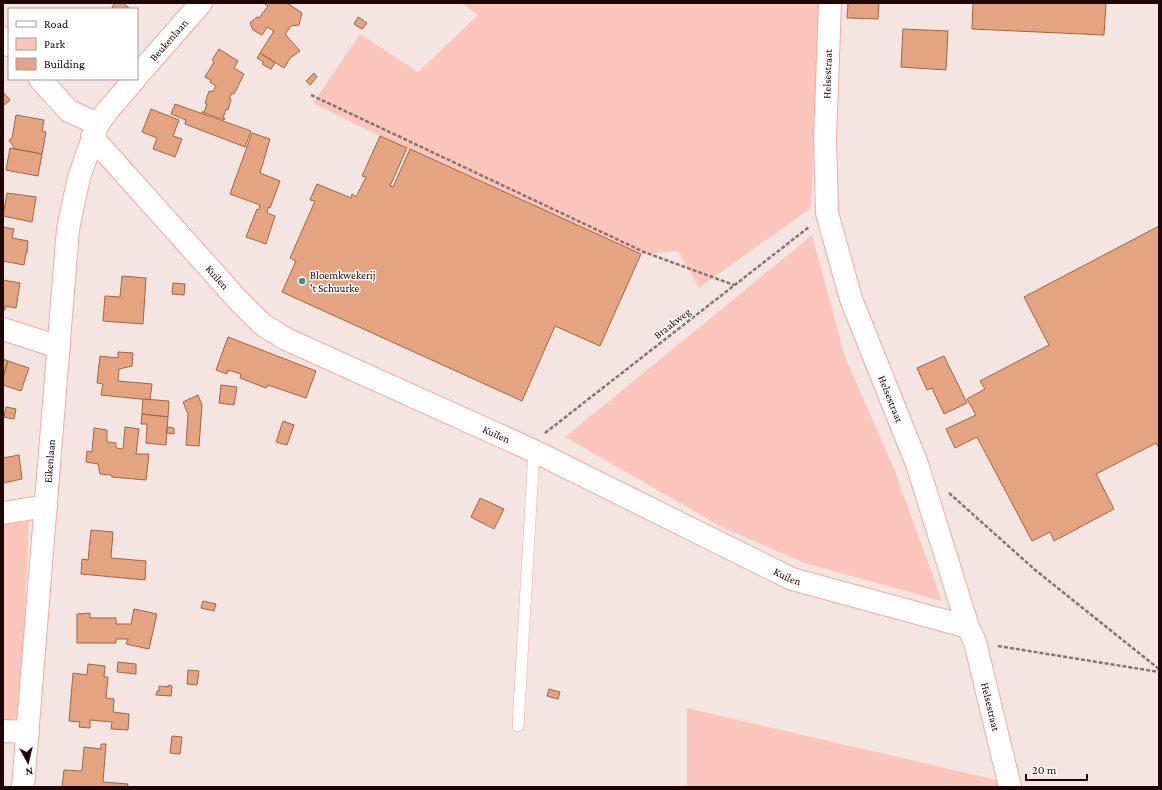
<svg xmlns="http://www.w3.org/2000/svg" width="1162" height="790" viewBox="0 0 1162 790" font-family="'Crimson Pro',serif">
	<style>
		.green { fill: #fdc6bd }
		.building { fill: #e5a481; stroke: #a16543 }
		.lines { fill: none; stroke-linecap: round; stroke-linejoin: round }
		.lane-casing { stroke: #f5aa9e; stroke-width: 12 }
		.street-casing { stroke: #f5aa9e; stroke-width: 24 }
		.path { stroke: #887371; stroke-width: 2.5; stroke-dasharray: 4 2; stroke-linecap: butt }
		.lane { stroke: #fff; stroke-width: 11 }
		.street { stroke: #fff; stroke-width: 22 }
		.poi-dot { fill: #448a95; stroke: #fff; stroke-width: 1.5 }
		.labels { text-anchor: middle; stroke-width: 3; stroke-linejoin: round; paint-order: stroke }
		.street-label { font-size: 11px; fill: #1f0604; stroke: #fff }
		.poi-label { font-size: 11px; fill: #1f0604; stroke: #fff; text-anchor: start }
	</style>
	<rect width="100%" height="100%" fill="#f5e5e2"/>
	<g class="green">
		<polygon points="462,3 820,3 811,208 699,288 678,251 643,254 382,137 313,103 360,34 418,72 478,15"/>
		<polygon points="812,235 845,357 893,466 942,601 804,563 720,526 565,437"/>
		<polygon points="29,519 20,729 3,727 3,523"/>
		<polygon points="687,708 997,780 998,787 687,787"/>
	</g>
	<g class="building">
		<polygon points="115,3 123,3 130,9 114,9 112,7"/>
		<polygon points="266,3 287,3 302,13 299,25 291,26 285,34 300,51 290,58 284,68 260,53 274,31 267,27 262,35 253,30 250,23 257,17 259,18 268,6 265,4"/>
		<polygon points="848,3 879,3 878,19 847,18"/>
		<polygon points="973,3 1106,3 1104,35 972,29"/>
		<polygon points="358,17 367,23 362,29 354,24"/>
		<polygon points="903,29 948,31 946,70 901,67"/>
		<polygon points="219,49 238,61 234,68 244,74 234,94 232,93 229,98 231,99 228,110 226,109 223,118 225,118 224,120 202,112 204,112 207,104 205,103 209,91 212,92 216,86 210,82 211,80 205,77 214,62 212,60"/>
		<polygon points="260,53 275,63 271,69 262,64 264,62 257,58"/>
		<polygon points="314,73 317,77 310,85 306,81"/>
		<polygon points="3,92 10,100 3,106"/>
		<polygon points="175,104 251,131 245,147 185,124 186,120 171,114"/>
		<polygon points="151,109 179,120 173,136 182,139 175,157 153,149 157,138 142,132"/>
		<polygon points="16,115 44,120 42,131 46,132 42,154 15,149 9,140 12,138"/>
		<polygon points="252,133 270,139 260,173 280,181 270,208 268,207 267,213 275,216 266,244 246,237 257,209 259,210 260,205 230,194"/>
		<polygon points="380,136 407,148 390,186 393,187 410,149 641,254 600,346 555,326 522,401 282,292 296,261 290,258 315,201 310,200 317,184 351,198 352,194 356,197 366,177 362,176"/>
		<polygon points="10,148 42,154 38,176 6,170"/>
		<polygon points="7,193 36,197 32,222 3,216"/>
		<polygon points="1159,226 1159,448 1156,443 1096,474 1114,509 1054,541 1050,532 1032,541 977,437 955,448 946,429 976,415 967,399 985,389 980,381 1049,345 1024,297"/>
		<polygon points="3,227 14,229 12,238 28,241 27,253 26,253 24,265 3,261"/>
		<polygon points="122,276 146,278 143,324 103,321 105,296 120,297"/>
		<polygon points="3,280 20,283 16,308 5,306 5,310 3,310"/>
		<polygon points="173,283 185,284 184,295 172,294"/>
		<polygon points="228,337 316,371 306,398 268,385 266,388 240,378 241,374 228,370 227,374 216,370"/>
		<polygon points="118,352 133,353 132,366 119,369 118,381 152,384 150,400 101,395 103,384 97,383 100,356 118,358"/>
		<polygon points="944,356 967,403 944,414 932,388 927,390 917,368"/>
		<polygon points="3,359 8,361 3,378"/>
		<polygon points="8,361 29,368 21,391 3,385 3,378"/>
		<polygon points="221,385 237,387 234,405 219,403"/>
		<polygon points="198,395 202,405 199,446 186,445 188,414 183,402"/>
		<polygon points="143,399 169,401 168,417 142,414"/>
		<polygon points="6,407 16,409 14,419 4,417"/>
		<polygon points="142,414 168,417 166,445 146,443 147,424 141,424"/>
		<polygon points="283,421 294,425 287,445 276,442"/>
		<polygon points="125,427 139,429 136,454 149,454 146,480 112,477 111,475 100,474 98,464 86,462 87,451 92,452 94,428 107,430 107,442 116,443 116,448 123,449"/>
		<polygon points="167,427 174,428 174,434 167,433"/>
		<polygon points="19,455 22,479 3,483 3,458"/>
		<polygon points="480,498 504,509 494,529 471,517"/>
		<polygon points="91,530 113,532 111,558 146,561 145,580 81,574 82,559 88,560"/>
		<polygon points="203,601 216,604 214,611 201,608"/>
		<polygon points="134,609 157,614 149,649 126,644 128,639 116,639 116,643 77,643 77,614 90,613 90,618 116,618 116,624 131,624"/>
		<polygon points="118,662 136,664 136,674 117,672"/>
		<polygon points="88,664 105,666 104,677 108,677 106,698 114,699 113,712 129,714 128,730 111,729 112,722 90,720 90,728 79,727 80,722 69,721 73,673 87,675"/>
		<polygon points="188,670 199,671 197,685 187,684"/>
		<polygon points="168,685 172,686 171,696 156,695 157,691 159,691 159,686 168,687"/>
		<polygon points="549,689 560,692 558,699 547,696"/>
		<polygon points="172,736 182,737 180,754 170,753"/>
		<polygon points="101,744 106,744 103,782 128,784 127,787 62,787 64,770 82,771 84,747 101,749"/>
	</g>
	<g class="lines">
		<g class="lane-casing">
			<polyline id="lane" points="518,726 534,451"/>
		</g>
		<g class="street-casing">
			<g id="street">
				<path id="s1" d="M830,3L825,139L827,213L851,299L917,464L968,627L975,642L1010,787"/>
				<polyline points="3,38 9,45"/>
				<path id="s2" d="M137,76L201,3"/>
				<polyline points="40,79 69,111 98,124"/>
				<path id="s3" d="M92,137L237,299L263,325L286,339L534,451L792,579L968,627"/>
				<polyline points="3,329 59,347"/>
				<polyline points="3,513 46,506"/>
				<polyline points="3,731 28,732"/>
				<path id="s4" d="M23,787L68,229L79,177L98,124L108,110L135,79"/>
			</g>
		</g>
		<g class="path">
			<polyline points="311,95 644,252 734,285"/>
			<polyline points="545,433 809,227"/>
			<polyline points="949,493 1034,569 1159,669"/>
			<polyline points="998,646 1159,672"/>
		</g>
		<use href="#lane" class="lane"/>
		<use href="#street" class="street"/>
	</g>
	<circle class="poi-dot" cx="302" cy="281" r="4"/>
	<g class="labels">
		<g class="street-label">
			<text dy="4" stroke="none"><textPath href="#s2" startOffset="48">Beukenlaan</textPath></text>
			<text transform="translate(827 74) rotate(-88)" y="4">Helsestraat</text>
			<text dy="4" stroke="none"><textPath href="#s3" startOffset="188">Kuilen</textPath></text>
			<text transform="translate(672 323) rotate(-38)" y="4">Braakweg</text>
			<text dy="4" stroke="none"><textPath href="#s1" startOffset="407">Helsestraat</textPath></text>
			<text dy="4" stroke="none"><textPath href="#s3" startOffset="512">Kuilen</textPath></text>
			<text dy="4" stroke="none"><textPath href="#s4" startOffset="327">Eikenlaan</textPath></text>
			<text dy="4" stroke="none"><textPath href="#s3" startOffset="836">Kuilen</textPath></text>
			<text dy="4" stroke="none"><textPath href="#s1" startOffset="731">Helsestraat</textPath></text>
		</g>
		<g class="poi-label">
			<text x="310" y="279">Bloemkwekerij<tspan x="310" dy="13">'t Schuurke</tspan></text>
		</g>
	</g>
	<rect width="1162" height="790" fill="none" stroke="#1f0604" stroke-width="8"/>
	<rect x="8" y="8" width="130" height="72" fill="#ffffff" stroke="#a59b9b"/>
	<rect x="16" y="21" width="20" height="6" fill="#ffffff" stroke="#a59b9b"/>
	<text x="44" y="28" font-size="12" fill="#1f0604">Road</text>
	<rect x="16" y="38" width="20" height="12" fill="#fdc6bd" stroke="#a59b9b"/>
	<text x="44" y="48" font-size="12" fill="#1f0604">Park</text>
	<rect x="16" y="58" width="20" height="12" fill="#e5a481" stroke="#a59b9b"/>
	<text x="44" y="68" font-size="12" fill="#1f0604">Building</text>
	<g transform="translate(28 762) rotate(172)" stroke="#ffffff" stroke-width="3" paint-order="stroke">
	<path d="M0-3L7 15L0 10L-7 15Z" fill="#1f0604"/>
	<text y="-6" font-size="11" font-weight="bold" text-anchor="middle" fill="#1f0604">N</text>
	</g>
	<path d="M1026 774v6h61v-6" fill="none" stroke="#1f0604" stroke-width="2"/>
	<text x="1032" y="774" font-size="12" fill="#1f0604" stroke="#ffffff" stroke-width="3" paint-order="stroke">20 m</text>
</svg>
